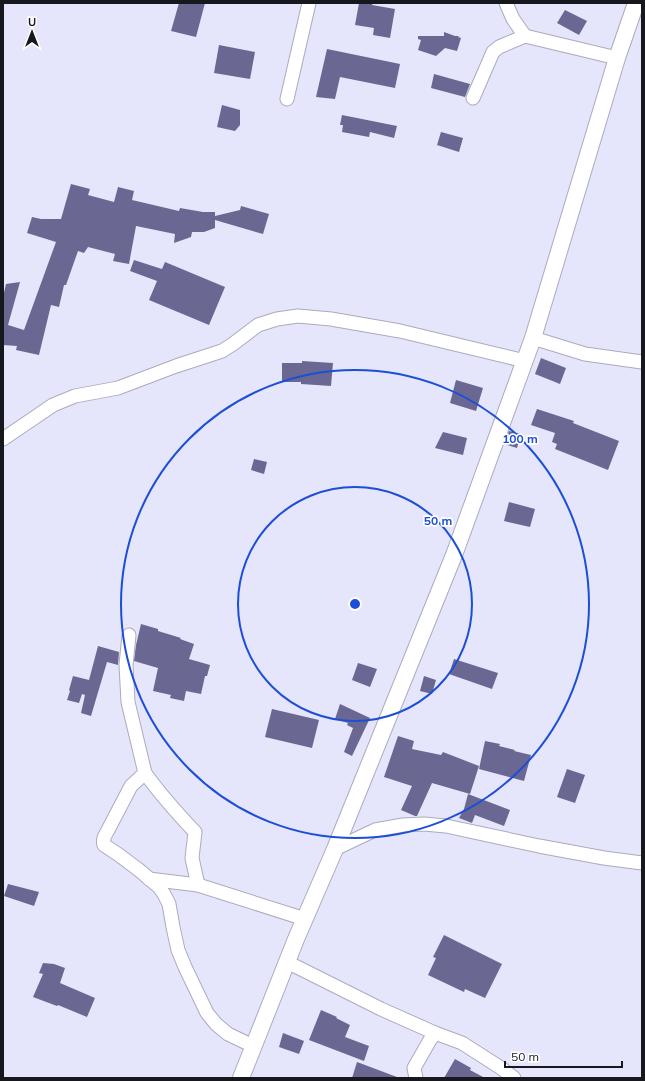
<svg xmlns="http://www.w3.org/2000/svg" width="645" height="1081" viewBox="0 0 645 1081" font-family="Mulish,sans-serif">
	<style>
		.building { fill: #6a6892 }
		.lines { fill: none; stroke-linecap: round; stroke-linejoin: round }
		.minor-casing { stroke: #ababbf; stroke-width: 15 }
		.tertiary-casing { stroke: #ababbf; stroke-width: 18 }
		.minor { stroke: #fff; stroke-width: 13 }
		.tertiary { stroke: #fff; stroke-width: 16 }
		.ring { fill: none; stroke: #1d4ed8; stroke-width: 2 }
		.centre { fill: #1d4ed8; stroke: #fff; stroke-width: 2 }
		.ring-label { font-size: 12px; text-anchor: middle; font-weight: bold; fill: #1d4ed8; stroke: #fff; stroke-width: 3.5; stroke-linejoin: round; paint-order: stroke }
	</style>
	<rect width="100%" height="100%" fill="#e5e5fb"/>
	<g class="building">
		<polygon points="179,3 205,3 196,37 171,31"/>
		<polygon points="359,3 373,3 372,5 395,9 390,38 373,35 374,28 355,25"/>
		<polygon points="565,10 587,21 579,35 557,23"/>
		<polygon points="444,32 455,36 459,36 458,37 461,38 457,51 445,48 436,56 418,50 421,40 418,39 418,36 444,36"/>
		<polygon points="219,45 255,52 250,79 214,73"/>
		<polygon points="327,49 400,64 395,88 340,77 335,99 316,97"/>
		<polygon points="434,74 470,84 465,97 431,88"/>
		<polygon points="222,105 240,110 240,125 235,131 217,127"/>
		<polygon points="342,115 397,126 394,138 370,132 369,137 342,132 343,125 340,125"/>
		<polygon points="441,132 463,138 459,152 437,145"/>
		<polygon points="71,184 90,189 88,195 114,202 118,187 134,191 132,200 179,211 180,208 203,212 215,212 215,216 240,210 241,206 269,214 263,234 215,220 215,228 204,232 192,232 191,237 174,243 175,234 136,226 129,264 113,261 115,254 88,247 84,253 78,251 66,285 64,285 59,307 51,305 39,355 16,350 17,346 3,345 3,297 6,284 20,282 8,325 24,330 56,242 27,233 32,217 41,219 61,219"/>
		<polygon points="134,260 162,269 165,262 225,287 209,325 149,300 157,281 130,271"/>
		<polygon points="541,358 566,368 560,384 535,374"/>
		<polygon points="302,361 333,363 331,386 301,384 301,382 282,382 282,363 302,363"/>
		<polygon points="456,380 483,388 476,411 450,403"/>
		<polygon points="537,409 574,421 573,423 619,441 608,470 555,449 557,444 552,442 555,433 531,425"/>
		<polygon points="509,431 521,434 517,448 504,444"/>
		<polygon points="443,432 467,438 463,455 435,448"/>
		<polygon points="254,459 267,462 264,474 251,470"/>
		<polygon points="509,502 535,509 530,527 504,521"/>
		<polygon points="141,624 158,629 158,631 181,638 180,639 194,644 189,659 210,665 207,676 205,676 201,694 186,691 184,701 170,698 171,695 153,691 158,668 134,661 136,645"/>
		<polygon points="98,646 119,652 118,665 107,662 91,716 81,713 85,695 82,694 79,703 67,700 70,691 69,690 73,676 89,680"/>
		<polygon points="454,659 498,673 492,689 449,674"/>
		<polygon points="358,663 377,669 370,687 352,680"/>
		<polygon points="424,676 436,680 432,694 420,691"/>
		<polygon points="340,704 370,718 352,756 344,752 353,728 347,725 348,723 335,719"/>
		<polygon points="272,709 319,720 312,748 265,737"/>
		<polygon points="398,736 414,741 412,749 441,755 443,752 479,766 470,794 432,783 417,816 415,816 401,810 412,786 384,777"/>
		<polygon points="485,741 500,744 499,746 515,750 514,751 531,755 524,781 479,769"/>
		<polygon points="567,769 585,775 575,803 557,797"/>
		<polygon points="468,794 510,810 504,826 475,815 472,823 459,818 464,809"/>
		<polygon points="8,884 39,892 34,906 4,896"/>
		<polygon points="444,935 502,964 485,998 465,989 464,992 428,975 436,958 433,957"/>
		<polygon points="43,963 54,964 65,968 60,983 95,998 87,1017 58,1005 57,1006 33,997 43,974 39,973"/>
		<polygon points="321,1010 337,1017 336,1018 350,1025 345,1037 369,1046 364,1061 309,1040"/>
		<polygon points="283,1033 304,1041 299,1054 279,1047"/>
		<polygon points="455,1059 471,1068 470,1070 485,1078 444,1078"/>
		<polygon points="357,1062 397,1077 397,1078 352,1078"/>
	</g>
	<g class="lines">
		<g class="minor-casing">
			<g id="minor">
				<polyline points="506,3 513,19 525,36 617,58"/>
				<polyline points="473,98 493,52 499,47 525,36"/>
				<polyline points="287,99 309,3"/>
				<polyline points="533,338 585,354 642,362"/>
				<polyline points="3,439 53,405 75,396 118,388 176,366 222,351 233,344 258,325 277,319 298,316 331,319 400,331 525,361"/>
				<path d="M129,635L126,665L128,702L145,773L131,786L108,830C105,835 102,840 104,845L119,855L139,870L159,887L164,894L169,904L173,927L178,950L185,967L207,1013L216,1024L228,1034L253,1046"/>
				<path d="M145,773C160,794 177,813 195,832L192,858L198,885"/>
				<polyline points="335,849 375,830 403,825 424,824 446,826 539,846 604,858 642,863"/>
				<polyline points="149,879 198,885 305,919"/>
				<polyline points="287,962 381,1009 435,1033"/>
				<polyline points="416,1078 414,1068 430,1040 435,1033 462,1043 501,1068 514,1078"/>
			</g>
		</g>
		<g class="tertiary-casing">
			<polyline id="tertiary" points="241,1078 296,939 335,849 454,555 533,338 617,58 636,3"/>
		</g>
		<use href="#minor" class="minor"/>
		<use href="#tertiary" class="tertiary"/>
	</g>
	<g class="ring">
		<circle cx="355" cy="604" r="117"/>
		<circle cx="355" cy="604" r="234"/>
	</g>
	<circle cx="355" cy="604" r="6" class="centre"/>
	<g class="ring-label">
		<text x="520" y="443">100 m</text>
		<text x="438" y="525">50 m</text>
	</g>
	<rect width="645" height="1081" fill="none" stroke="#17171e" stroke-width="8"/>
	<g transform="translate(32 32)" stroke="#ffffff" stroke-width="3" paint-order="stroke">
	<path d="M0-3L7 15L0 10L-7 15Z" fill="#17171e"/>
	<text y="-6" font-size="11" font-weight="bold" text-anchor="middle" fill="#17171e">U</text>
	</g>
	<path d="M505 1061v6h117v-6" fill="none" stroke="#17171e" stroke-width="2"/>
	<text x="511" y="1061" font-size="12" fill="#17171e" stroke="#ffffff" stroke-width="3" paint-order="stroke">50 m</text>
</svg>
